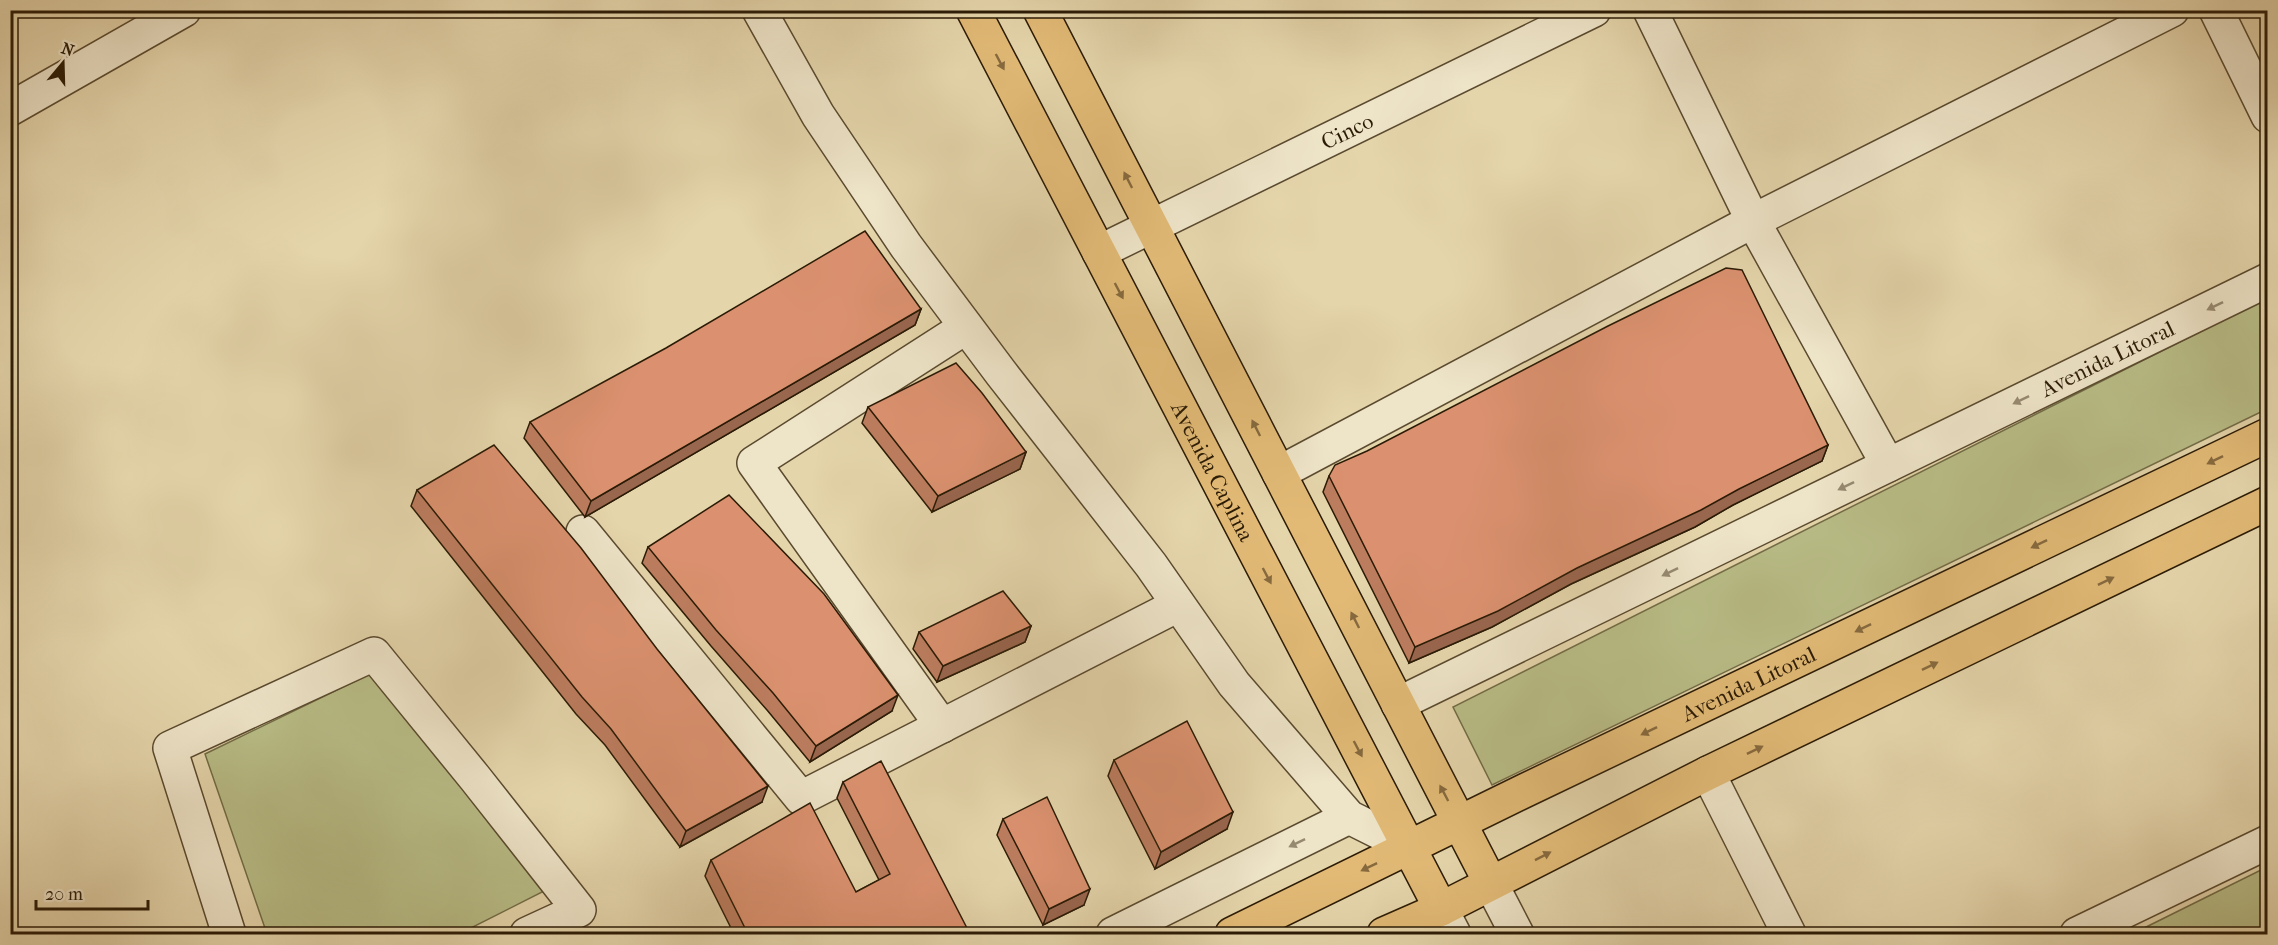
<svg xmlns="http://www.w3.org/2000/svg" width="2278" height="945" viewBox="0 0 2278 945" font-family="'IM FELL French Canon',serif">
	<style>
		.green { fill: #b8bc86; stroke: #726c46; stroke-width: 1.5 }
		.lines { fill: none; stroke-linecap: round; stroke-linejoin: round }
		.minor-casing { stroke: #5a4a2f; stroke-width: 36 }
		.major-casing { stroke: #2b1b06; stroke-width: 36 }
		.minor { stroke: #eee4c8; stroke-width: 33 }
		.major { stroke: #e2ba76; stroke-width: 33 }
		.wall { fill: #bc7d5f; stroke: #2b1b06; stroke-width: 1.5 }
		.shaded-wall { fill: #99664e; stroke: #2b1b06; stroke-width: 1.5 }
		.building { fill: #db916f; stroke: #2b1b06; stroke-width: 1.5 }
		.oneway { fill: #866a3e }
		.oneway2 { fill: #968a71 }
		.labels { text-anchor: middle; stroke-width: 4.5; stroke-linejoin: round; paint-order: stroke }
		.street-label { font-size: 22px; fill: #2b1b06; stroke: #eee4c8 }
	</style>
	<rect width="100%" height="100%" fill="#e5d5ab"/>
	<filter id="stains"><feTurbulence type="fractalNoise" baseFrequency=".00333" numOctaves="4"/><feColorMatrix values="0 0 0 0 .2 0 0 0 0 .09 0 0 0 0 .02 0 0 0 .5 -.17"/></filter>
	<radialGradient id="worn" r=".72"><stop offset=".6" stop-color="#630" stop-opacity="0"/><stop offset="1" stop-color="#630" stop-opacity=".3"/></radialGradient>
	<g class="green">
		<polygon points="2267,298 2267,409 1492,785 1453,707"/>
		<polygon points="372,673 552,887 459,934 267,934 205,754"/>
		<polygon points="2267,867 2267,934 2132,934"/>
	</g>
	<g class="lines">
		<g class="minor-casing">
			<g id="minor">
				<polyline points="759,10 818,115 906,246 1001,373 1151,565 1234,684 1349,817 1409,847"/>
				<polyline points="1650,10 1753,221 1888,465"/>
				<polyline points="2216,10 2268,116"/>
				<polyline points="10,109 184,10"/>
				<path id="s1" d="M1099,252L1594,10"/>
				<polyline points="1279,473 1753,221 2172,10"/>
				<polyline points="583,532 801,798 1178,605"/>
				<path id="s2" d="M1398,704L2268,280"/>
				<polyline points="942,726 754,463 966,327"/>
				<polyline points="1708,773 1789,934"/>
				<polyline points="1490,882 1517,934"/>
				<polyline points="1441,909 1454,934"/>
				<polyline points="229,934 170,748 374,654 475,778 579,910 527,934"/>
				<polyline points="1113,934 1349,817"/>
				<polyline points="2077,934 2268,842"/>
			</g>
		</g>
		<g class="major-casing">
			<g id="major">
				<path id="s3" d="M973,10L1441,909"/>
				<polyline points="1040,10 1490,882"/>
				<path id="s4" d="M1232,934L1526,790L2268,435"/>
				<polyline points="1384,934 1441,909 1708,773 2268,503"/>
			</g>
		</g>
		<use href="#minor" class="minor"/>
		<use href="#major" class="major"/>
	</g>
	<g class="wall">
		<polygon points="921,309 915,325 585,517 524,438 530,422"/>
		<polygon points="868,407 1026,452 1020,469 932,512 862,423"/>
		<polygon points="1828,445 1822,461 1733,505 1695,527 1571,584 1492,627 1409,663 1323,492 1329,476"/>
		<polygon points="417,490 762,802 680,847 605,745 576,714 411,506"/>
		<polygon points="648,547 892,711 810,762 767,710 711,646 642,563"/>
		<polygon points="1031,626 1025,642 937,682 913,649 919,632"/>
		<polygon points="1114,760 1227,829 1155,869 1108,776"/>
		<polygon points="843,782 970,934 734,934 705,876 711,860 856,892 879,880 837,798"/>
		<polygon points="1003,819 1084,905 1043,925 997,835"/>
	</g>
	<g class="shaded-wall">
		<polygon points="921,309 915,325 585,517 591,501"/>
		<polygon points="1828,445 1822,461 1733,505 1695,527 1571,584 1492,627 1409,663 1415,647"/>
		<polygon points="1026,452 1020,469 932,512 938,496"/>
		<polygon points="1031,626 1025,642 937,682 943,666"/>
		<polygon points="898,695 892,711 810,762 816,746"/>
		<polygon points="768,786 762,802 680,847 686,831"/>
		<polygon points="1233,812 1227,829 1155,869 1161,852"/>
		<polygon points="1090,889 1084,905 1043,925 1049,909"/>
	</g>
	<g class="building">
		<polygon points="865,231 921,309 591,501 530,422 666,348"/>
		<polygon points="1726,268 1742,270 1828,445 1739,489 1701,510 1577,568 1498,611 1415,647 1329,476 1335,465 1367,451 1608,326"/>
		<polygon points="956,363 982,393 1026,452 938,496 868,407"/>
		<polygon points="494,445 581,548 657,649 768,786 686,831 611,729 582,697 417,490"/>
		<polygon points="729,495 824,594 898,695 816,746 773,693 716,630 648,547"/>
		<polygon points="1003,591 1031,626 943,666 919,632"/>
		<polygon points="1187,721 1233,812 1161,852 1114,760"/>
		<polygon points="881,761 970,934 748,934 711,860 810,803 856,892 890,874 843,782"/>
		<polygon points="1047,797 1090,889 1049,909 1003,819"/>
	</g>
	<defs><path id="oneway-solid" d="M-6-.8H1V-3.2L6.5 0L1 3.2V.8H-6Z" transform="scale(1.5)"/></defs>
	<g class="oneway">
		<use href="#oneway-solid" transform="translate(1000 62) rotate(62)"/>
		<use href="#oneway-solid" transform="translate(1128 180) rotate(-117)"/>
		<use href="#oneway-solid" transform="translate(1119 291) rotate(62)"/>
		<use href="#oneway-solid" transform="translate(1256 428) rotate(-117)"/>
		<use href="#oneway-solid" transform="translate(2215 460) rotate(154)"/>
		<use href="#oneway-solid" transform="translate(2039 544) rotate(154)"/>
		<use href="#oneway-solid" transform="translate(1267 576) rotate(62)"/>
		<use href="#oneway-solid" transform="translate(2106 581) rotate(-26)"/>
		<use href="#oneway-solid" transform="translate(1355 620) rotate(-117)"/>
		<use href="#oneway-solid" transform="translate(1863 628) rotate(154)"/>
		<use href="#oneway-solid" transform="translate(1930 666) rotate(-26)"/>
		<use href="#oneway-solid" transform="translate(1649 731) rotate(154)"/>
		<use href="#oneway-solid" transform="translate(1358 749) rotate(62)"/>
		<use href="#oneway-solid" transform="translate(1755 750) rotate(-26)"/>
		<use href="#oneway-solid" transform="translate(1444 793) rotate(-118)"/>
		<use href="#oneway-solid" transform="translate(1543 856) rotate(-27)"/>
		<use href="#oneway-solid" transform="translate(1369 867) rotate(154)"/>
	</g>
	<g class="oneway2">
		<use href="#oneway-solid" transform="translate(2215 306) rotate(154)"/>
		<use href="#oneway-solid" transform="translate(2021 400) rotate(154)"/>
		<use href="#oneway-solid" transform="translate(1846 486) rotate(154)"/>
		<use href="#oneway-solid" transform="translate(1670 572) rotate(154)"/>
		<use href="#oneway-solid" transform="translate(1297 843) rotate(154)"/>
	</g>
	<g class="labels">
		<g class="street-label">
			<text dy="8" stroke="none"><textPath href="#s1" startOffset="276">Cinco</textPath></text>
			<text dy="8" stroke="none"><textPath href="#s2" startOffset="789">Avenida Litoral</textPath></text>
			<text dy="8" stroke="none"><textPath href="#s3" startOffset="520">Avenida Caplina</textPath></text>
			<text dy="8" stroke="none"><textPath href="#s4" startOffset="574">Avenida Litoral</textPath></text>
		</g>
	</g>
	<rect width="2278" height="945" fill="none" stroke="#e5d5ab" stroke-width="36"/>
	<rect x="12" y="12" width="2254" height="921" fill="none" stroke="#2b1b06" stroke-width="3"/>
	<rect x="18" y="18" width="2242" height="909" fill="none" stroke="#2b1b06" stroke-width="1.5"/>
	<g transform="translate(63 63) rotate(19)" stroke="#eee4c8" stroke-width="4.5" paint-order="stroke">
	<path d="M0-4.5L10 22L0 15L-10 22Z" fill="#2b1b06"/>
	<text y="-9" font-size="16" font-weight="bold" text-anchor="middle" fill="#2b1b06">N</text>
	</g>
	<path d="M36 900v9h112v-9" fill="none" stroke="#2b1b06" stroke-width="3"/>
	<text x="45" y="900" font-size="18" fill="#2b1b06" stroke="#eee4c8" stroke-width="4.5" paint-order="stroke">20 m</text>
	<rect width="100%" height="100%" filter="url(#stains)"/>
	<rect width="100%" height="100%" fill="url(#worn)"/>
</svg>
